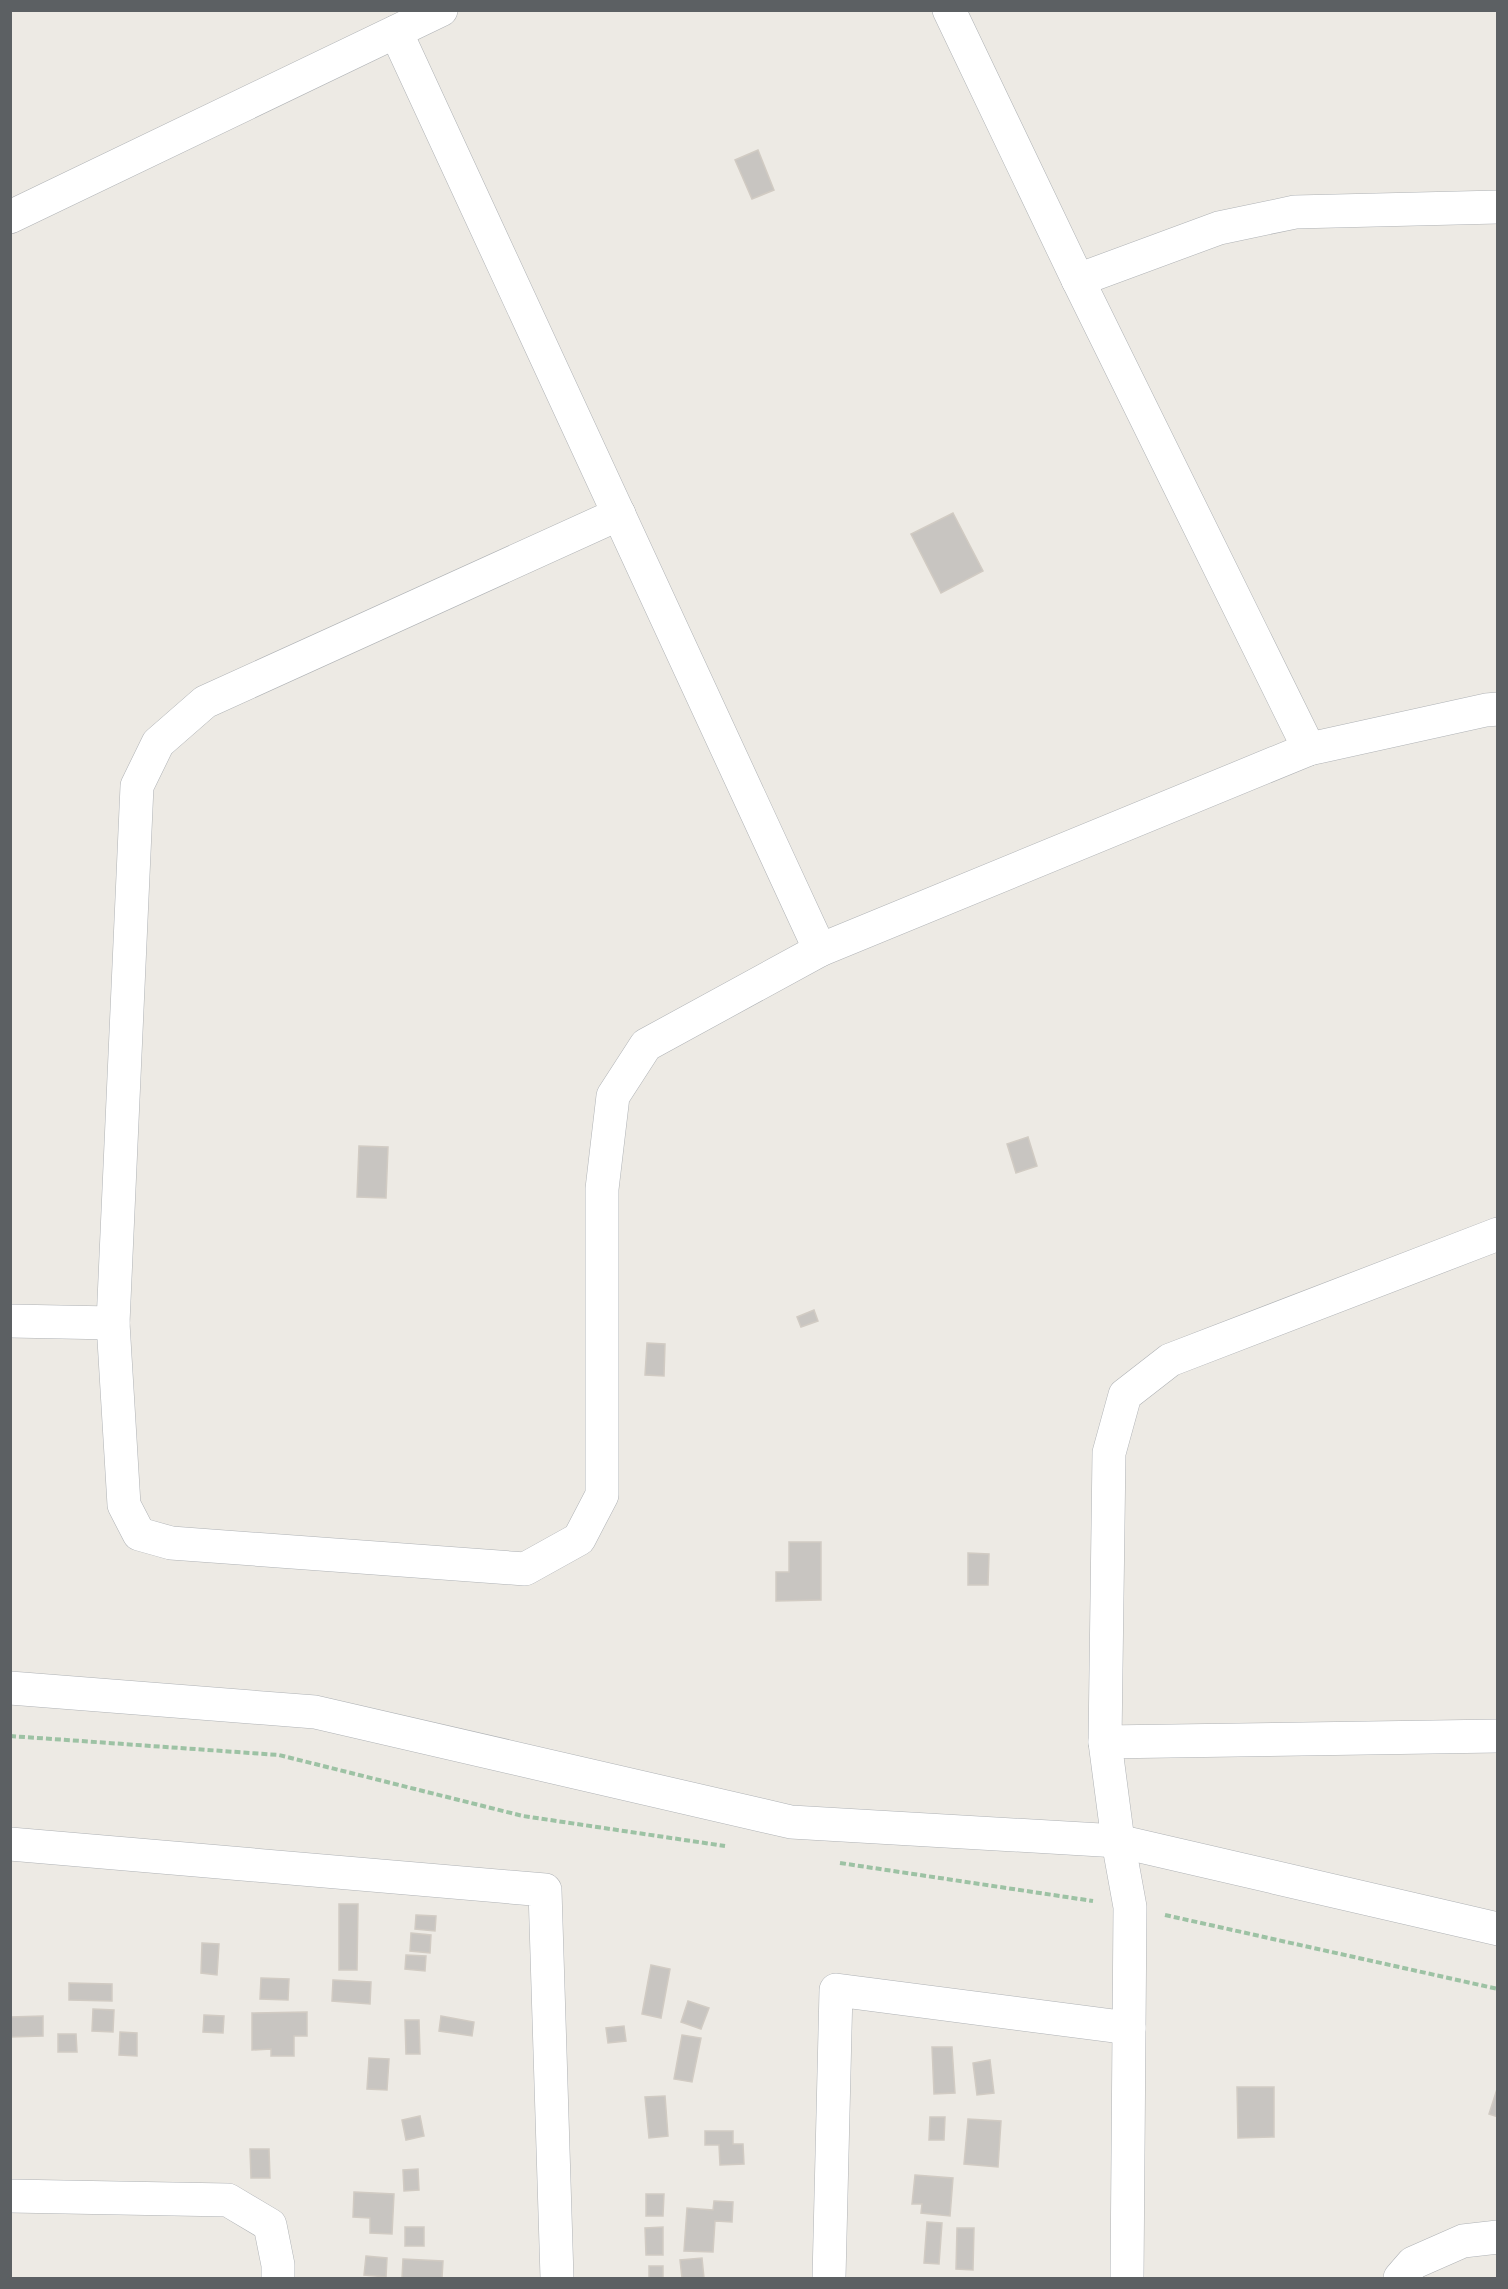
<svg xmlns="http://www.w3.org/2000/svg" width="1508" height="2289" viewBox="0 0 1508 2289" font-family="'Nunito Sans',sans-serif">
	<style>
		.building { fill: #c8c5c1; stroke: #d1cbc3; stroke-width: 1.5 }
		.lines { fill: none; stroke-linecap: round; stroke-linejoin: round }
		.minor-casing { stroke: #afb2b5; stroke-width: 34 }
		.path { stroke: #9dc2a4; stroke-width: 4; stroke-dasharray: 6 3; stroke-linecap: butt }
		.minor { stroke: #fff; stroke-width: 33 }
	</style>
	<rect width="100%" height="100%" fill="#edeae4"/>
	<g class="building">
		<polygon points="758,150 774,190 752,199 735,160"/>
		<polygon points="953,513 983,571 941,593 911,534"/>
		<polygon points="1028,1137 1037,1166 1016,1173 1007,1144"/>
		<polygon points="359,1146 388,1147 386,1198 357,1197"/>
		<polygon points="814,1310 818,1321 801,1327 797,1317"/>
		<polygon points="647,1343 665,1344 664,1376 645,1375"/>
		<polygon points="789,1542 821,1542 821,1600 776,1601 776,1572 789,1572"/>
		<polygon points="968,1553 989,1554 988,1585 968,1585"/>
		<polygon points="339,1904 358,1904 357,1970 339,1970"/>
		<polygon points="416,1915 436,1916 435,1931 415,1929"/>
		<polygon points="411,1933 431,1935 430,1953 410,1951"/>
		<polygon points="202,1943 219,1944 217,1975 201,1973"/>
		<polygon points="406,1955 426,1956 425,1971 405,1969"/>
		<polygon points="651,1965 670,1969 661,2018 642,2014"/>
		<polygon points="261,1978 289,1979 288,2000 260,1999"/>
		<polygon points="333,1980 371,1982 370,2004 332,2001"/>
		<polygon points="69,1983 112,1984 112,2001 69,2000"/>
		<polygon points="688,2001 709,2008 701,2029 681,2022"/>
		<polygon points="93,2009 114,2010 113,2032 92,2031"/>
		<polygon points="307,2012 307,2036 294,2036 294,2056 271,2056 271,2049 252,2050 252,2013"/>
		<polygon points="204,2015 224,2016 223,2033 203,2032"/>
		<polygon points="43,2016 43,2036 10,2037 10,2017"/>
		<polygon points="441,2016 474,2022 472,2036 439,2031"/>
		<polygon points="405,2020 419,2020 420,2054 406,2054"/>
		<polygon points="624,2026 626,2041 608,2043 606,2028"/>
		<polygon points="120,2032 137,2033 137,2056 119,2055"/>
		<polygon points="58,2034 76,2034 77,2052 58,2052"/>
		<polygon points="682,2035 701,2038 692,2082 674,2079"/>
		<polygon points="932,2047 952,2047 955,2093 934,2094"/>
		<polygon points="369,2058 389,2059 387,2090 367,2089"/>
		<polygon points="990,2060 994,2093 977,2095 973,2063"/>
		<polygon points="1498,2086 1498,2117 1489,2114"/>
		<polygon points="1237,2087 1274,2087 1274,2137 1238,2138"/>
		<polygon points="665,2096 668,2136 649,2138 645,2097"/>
		<polygon points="420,2116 424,2136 406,2140 402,2120"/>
		<polygon points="930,2117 945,2117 944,2140 929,2140"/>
		<polygon points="968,2119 1001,2121 998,2167 964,2164"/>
		<polygon points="705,2131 733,2131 733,2144 743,2144 744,2164 720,2165 719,2145 705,2145"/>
		<polygon points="250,2149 269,2149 270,2178 251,2178"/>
		<polygon points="418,2169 419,2190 404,2191 403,2170"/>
		<polygon points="915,2175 953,2178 950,2216 921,2213 922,2204 912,2204"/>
		<polygon points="354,2192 394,2194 392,2234 370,2233 370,2218 353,2217"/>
		<polygon points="646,2194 664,2194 663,2216 646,2216"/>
		<polygon points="714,2201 733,2202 732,2222 715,2221 713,2252 684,2251 687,2208 713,2210"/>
		<polygon points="927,2222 942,2223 939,2264 924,2263"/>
		<rect x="405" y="2227" width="19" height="19"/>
		<polygon points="663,2227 663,2255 646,2255 645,2228"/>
		<polygon points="957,2228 974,2228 973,2270 956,2269"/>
		<polygon points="366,2256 387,2258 386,2277 364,2275"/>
		<polygon points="702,2258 704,2278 682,2278 680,2260"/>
		<polygon points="403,2259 443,2261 442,2278 402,2278"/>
		<rect x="649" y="2266" width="14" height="12"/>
	</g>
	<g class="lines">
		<g class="minor-casing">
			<g id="minor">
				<polyline points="949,10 1078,280 1309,749"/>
				<polyline points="396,32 820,950"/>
				<polyline points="10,217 441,10"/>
				<polyline points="1078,280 1219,228 1295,212 1498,207"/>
				<polyline points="619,514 205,702 158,743 137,786 113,1323 124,1505 139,1534 171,1543 525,1569 579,1539 602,1495 602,1189 613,1096 646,1045 820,950 1309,749 1486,710 1498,709"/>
				<polyline points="10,1321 113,1323"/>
				<polyline points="10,1688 315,1712 791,1822 1118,1841 1498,1929"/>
				<polyline points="1105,1742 1498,1736"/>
				<polyline points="10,1844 545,1890 557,2278"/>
				<polyline points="10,2196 228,2200 270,2225 278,2265 278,2278"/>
				<polyline points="829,2278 836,1990 1129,2028"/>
				<polyline points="1127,2278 1130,1907 1118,1841 1105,1742 1109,1453 1125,1395 1170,1360 1498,1234"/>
				<polyline points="1400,2278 1413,2263 1463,2241 1498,2237"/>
			</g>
		</g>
		<g class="path">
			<polyline points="10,1736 279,1755 523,1816 725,1846"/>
			<polyline points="840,1863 1093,1901"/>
			<polyline points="1165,1915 1498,1989"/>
		</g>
		<use href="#minor" class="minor"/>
	</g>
	<rect width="1508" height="2289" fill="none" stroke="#5c6063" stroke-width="24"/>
</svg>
